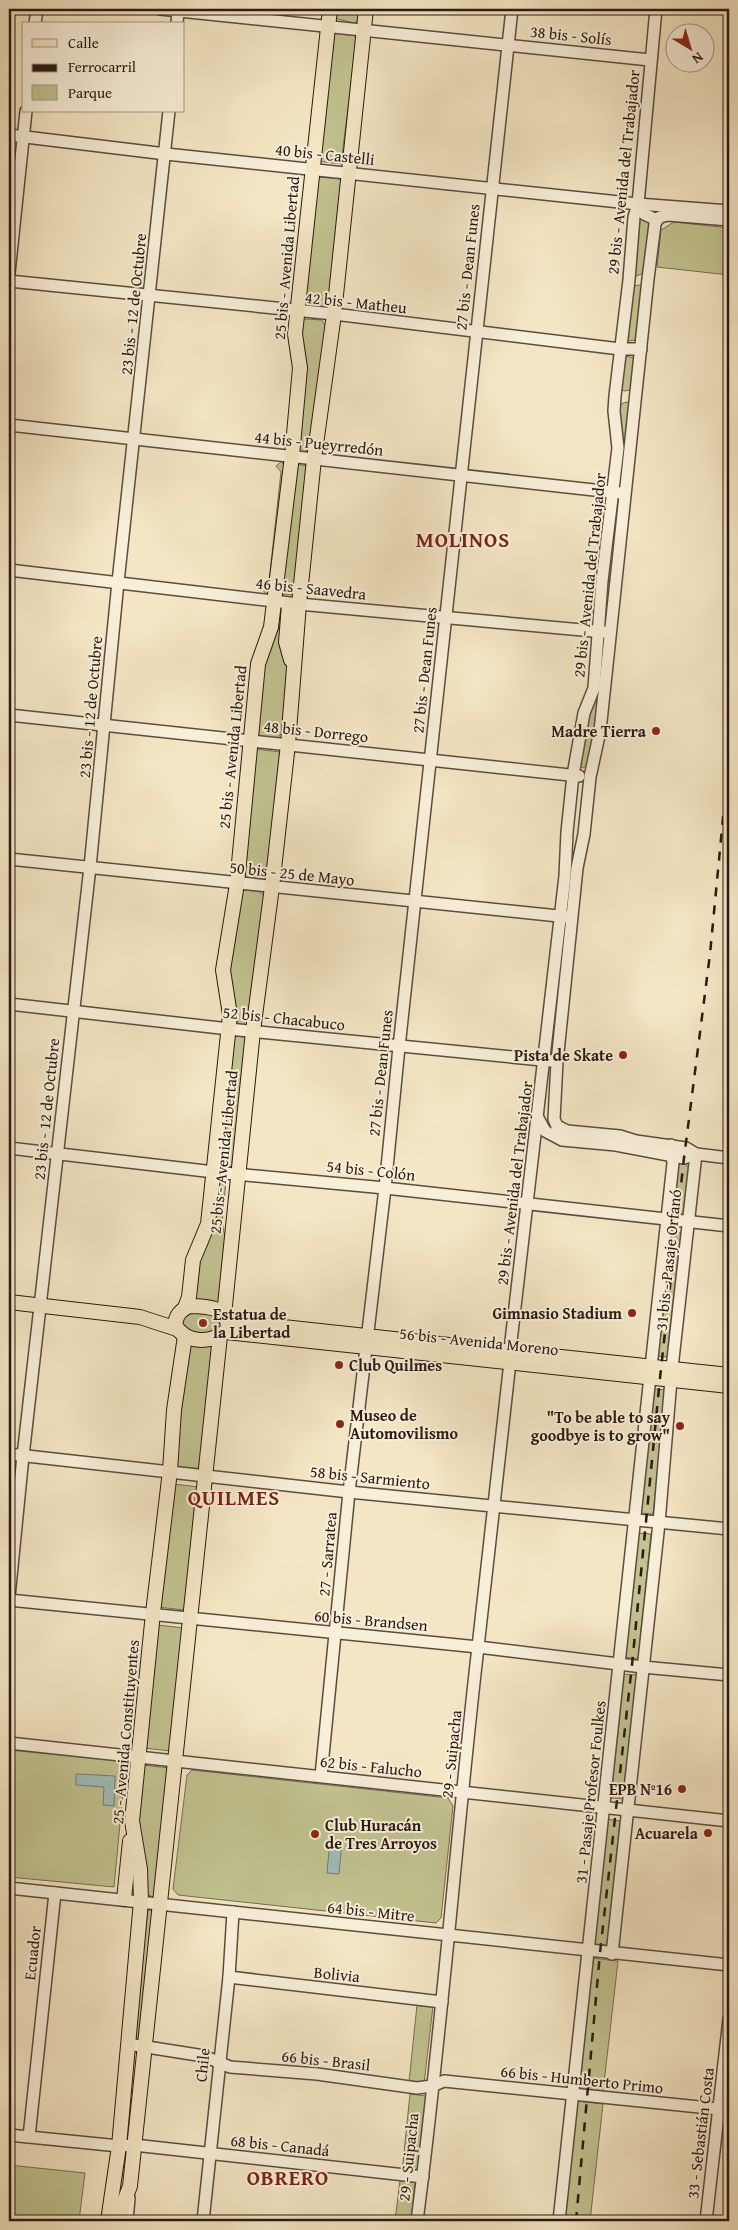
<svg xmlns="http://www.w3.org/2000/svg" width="738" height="2230" viewBox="0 0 738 2230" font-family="'Gentium Book Plus',serif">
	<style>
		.green { fill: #c1c390; stroke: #756e52 }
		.water { fill: #9dbeba; stroke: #6f7c77 }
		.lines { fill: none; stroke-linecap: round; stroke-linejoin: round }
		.minor-casing { stroke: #5c4c3f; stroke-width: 14 }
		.major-casing { stroke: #291913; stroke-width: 16 }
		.minor { stroke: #f8efd9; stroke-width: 11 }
		.major { stroke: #f4e6c4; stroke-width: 14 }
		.rail { stroke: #291913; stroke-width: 2.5; stroke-dasharray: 9 9; stroke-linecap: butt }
		.poi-dot { fill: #8f2418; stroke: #f8efd9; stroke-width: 2 }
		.labels { text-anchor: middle; stroke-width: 4; stroke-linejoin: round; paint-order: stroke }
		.street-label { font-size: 16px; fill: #291913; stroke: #f8efd9 }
		.poi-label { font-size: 16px; font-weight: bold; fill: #291913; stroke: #f8efd9; text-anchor: end }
		.district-label { font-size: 21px; font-weight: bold; letter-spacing: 1px; fill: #7a1f14; stroke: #f8efd9 }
	</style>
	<rect width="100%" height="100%" fill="#f4e6c4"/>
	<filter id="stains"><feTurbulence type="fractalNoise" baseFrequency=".004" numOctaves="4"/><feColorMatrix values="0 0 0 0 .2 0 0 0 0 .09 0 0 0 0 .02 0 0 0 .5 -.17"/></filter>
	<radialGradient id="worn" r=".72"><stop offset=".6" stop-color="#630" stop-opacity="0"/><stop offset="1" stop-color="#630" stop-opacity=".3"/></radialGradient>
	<g class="green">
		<polygon points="335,9 361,9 358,20 354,23 338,19 334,14"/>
		<polygon points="333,33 357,36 341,164 317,161"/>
		<polygon points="317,177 341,179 328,307 304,305"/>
		<polygon points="639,217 650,222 644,273 636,276 634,275"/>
		<polygon points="674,222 729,228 729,275 657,267 661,230"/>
		<polygon points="640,285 642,286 636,340 629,341 626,339 632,286"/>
		<polygon points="306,319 322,320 326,328 309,450 302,453 298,450 303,394 306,379 300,335 303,320"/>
		<polygon points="626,356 634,358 631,390 624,391 621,389"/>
		<polygon points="628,402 630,404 621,485 619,485 619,407 623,403"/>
		<polygon points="282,461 284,466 269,593 266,594 263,590 263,586 269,581 281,472 276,466"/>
		<polygon points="295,464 308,466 294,595 281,594"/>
		<path d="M283,607L287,671L284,728C281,741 267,741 258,734L261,667L279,612Z"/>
		<polygon points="603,640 605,640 596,726 587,766 583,768 580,766 588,718 598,690"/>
		<polygon points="256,749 280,752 267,879 243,877"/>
		<polygon points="245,890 261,892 265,898 249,1018 243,1025 240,1025 235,1018 228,974 242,892"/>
		<polygon points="234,1036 247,1037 233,1167 220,1165"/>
		<polygon points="681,1163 685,1164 690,1169 684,1214 671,1212 678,1165"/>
		<polygon points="222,1178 226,1181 222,1222 226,1242 219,1301 216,1304 193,1300 197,1263 218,1183"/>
		<polygon points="668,1231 681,1233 667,1357 654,1356"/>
		<polygon points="192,1312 218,1315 224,1324 209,1335 189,1332 181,1322 182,1317"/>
		<polygon points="188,1343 214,1346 201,1469 174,1466"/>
		<polygon points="653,1389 666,1390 653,1514 640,1513"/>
		<polygon points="173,1484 199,1487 184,1610 158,1607"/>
		<polygon points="638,1533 651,1534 638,1659 625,1657"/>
		<polygon points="158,1625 184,1628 171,1751 144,1748"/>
		<polygon points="624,1674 637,1675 624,1799 611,1798"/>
		<polygon points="9,1750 126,1761 114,1887 9,1877"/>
		<polygon points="143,1765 169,1768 155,1895 153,1897 146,1894 138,1834"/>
		<polygon points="192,1770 448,1798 453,1806 441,1918 436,1923 178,1895 173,1889 187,1775"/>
		<polygon points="607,1819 620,1821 607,1945 594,1944"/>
		<polygon points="148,1910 154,1910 140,2041 134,2040"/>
		<polygon points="592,1958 618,1961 603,2092 577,2089"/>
		<polygon points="417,2005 433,2006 424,2084 409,2082"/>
		<polygon points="410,2094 426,2096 418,2173 402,2172"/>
		<polygon points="577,2101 603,2104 590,2221 564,2221"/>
		<polygon points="9,2165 85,2173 79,2221 9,2221"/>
		<polygon points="400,2180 415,2181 411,2221 395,2221"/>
	</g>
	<g class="water">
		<polygon points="76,1774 115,1776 114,1806 103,1805 104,1787 76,1785"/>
		<polygon points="330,1840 342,1841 339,1874 327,1873"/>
	</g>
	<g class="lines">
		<g class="minor-casing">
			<g id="minor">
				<polyline points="160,9 650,60"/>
				<polyline points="35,24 37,9"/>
				<polyline points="177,24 178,9"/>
				<polyline points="9,135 166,154 638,204 729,211"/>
				<polyline points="638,204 644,214 657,220 660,217 668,215 729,220"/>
				<polyline points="657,220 655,224 648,279 600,731 590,777 584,834 577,868 557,1062 554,1119 557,1126 567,1131 620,1136 636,1141 686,1148 696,1154"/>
				<polyline points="9,273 26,111"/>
				<polyline points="9,281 334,314 620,349 641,349"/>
				<polyline points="9,425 621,493"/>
				<polyline points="9,570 299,604 604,632"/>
				<polyline points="9,715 579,776"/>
				<polyline points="9,859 568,917"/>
				<polyline points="9,1004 229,1029 552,1061"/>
				<polyline points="537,1116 545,1131 562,1140 616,1145 684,1158 696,1154 729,1158"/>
				<polyline points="9,1148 214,1172 385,1188 729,1226"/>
				<polyline points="9,1454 349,1492 729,1529"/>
				<polyline points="9,1597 23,1456 90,867 118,582 169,111"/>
				<polyline points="9,1600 478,1647 643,1667 729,1675"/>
				<polyline points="9,1743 729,1821"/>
				<polyline points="321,1776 349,1492 385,1188 399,1047 512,9"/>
				<polyline points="9,1888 729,1965"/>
				<polyline points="612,1954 659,1523 672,1368 696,1154"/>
				<polyline points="229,1977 442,2002"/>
				<polyline points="128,2044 204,2056 230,2067 317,2074 417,2088 432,2086 444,2081 729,2110"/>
				<polyline points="9,2135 119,2146 134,2145 423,2177"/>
				<polyline points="29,2137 55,1893"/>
				<polyline points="127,2221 129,2198"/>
				<polyline points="203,2221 229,1977 233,1912"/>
				<path d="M417,2221C442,2030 456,1838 478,1647C488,1552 500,1457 510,1362V1350L565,876L567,832L573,775L584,713L594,688L602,581L618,448L614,411L615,396L629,280L634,217L638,204L656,9"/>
				<polyline points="559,2221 673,1163 671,1145"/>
				<polyline points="706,2221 729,2019"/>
			</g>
		</g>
		<g class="major-casing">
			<g id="major">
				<polyline points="289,605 286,642 291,660"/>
				<polyline points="9,1302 140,1317 177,1329"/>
				<path d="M189,1306C206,1306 232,1307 227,1330C212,1344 186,1344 175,1325C176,1315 180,1311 189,1306Z"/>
				<polyline points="185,1308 189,1297 193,1260 208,1224 230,1015 223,970 237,884 258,664 271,627 292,456 300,368 295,334 330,9"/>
				<polyline points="224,1315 253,1031 272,887 288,744 299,604 314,459 334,314 366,9"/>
				<polyline points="227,1321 729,1375"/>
				<polyline points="226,1332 729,1386"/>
				<polyline points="124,1899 130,1841"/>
				<polyline points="108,2221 119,2146 141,1901 140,1869 132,1821 153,1613 170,1471 174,1410 185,1336"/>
				<polyline points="117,2221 130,2186 220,1336"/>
			</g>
		</g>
		<use href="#minor" class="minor"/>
		<use href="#major" class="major"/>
		<polyline class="rail" points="576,2221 600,1953 632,1665 660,1378 684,1158 710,954 729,755"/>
	</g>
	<g class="poi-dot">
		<circle cx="656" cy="731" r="5"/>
		<circle cx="623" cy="1055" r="5"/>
		<circle cx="632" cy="1313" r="5"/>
		<circle cx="203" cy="1323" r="5"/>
		<circle cx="339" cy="1365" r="5"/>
		<circle cx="340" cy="1424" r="5"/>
		<circle cx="680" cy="1426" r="5"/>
		<circle cx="682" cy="1789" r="5"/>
		<circle cx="708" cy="1833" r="5"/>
		<circle cx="315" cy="1834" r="5"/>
	</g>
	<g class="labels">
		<g class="street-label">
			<text transform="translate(571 35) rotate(6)" y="6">38 bis - Solís</text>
			<text transform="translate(325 154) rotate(6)" y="6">40 bis - Castelli</text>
			<text transform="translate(623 172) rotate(-84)" y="6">29 bis - Avenida del Trabajador</text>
			<text transform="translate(286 258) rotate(-85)" y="6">25 bis - Avenida Libertad</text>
			<text transform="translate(467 267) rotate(-84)" y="6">27 bis - Dean Funes</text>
			<text transform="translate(356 302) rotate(6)" y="6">42 bis - Matheu</text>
			<text transform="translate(133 304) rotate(-84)" y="6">23 bis - 12 de Octubre</text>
			<text transform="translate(319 443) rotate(6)" y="6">44 bis - Pueyrredón</text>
			<text transform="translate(589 575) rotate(-84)" y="6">29 bis - Avenida del Trabajador</text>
			<text transform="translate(311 588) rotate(6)" y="6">46 bis - Saavedra</text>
			<text transform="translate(424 670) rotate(-84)" y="6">27 bis - Dean Funes</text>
			<text transform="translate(90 707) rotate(-85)" y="6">23 bis - 12 de Octubre</text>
			<text transform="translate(316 731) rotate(6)" y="6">48 bis - Dorrego</text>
			<text transform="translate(232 747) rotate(-84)" y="6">25 bis - Avenida Libertad</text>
			<text transform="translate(292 873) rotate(6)" y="6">50 bis - 25 de Mayo</text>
			<text transform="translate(284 1018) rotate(6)" y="6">52 bis - Chacabuco</text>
			<text transform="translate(380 1073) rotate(-84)" y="6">27 bis - Dean Funes</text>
			<text transform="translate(46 1109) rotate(-84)" y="6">23 bis - 12 de Octubre</text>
			<text transform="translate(223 1152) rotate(-84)" y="6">25 bis - Avenida Libertad</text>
			<text transform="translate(371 1170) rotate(6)" y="6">54 bis - Colón</text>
			<text transform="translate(514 1183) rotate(-83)" y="6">29 bis - Avenida del Trabajador</text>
			<text transform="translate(668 1260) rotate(-84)" y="6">31 bis - Pasaje Orfanó</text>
			<text transform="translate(479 1341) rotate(6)" y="6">56 bis - Avenida Moreno</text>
			<text transform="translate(370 1477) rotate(6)" y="6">58 bis - Sarmiento</text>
			<text transform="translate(327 1554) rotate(-85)" y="6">27 - Sarratea</text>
			<text transform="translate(371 1620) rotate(5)" y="6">60 bis - Brandsen</text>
			<text transform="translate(125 1732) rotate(-85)" y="6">25 - Avenida Constituyentes</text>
			<text transform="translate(451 1754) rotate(-84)" y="6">29 - Suipacha</text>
			<text transform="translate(371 1766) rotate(6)" y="6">62 bis - Falucho</text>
			<text transform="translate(590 1792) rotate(-84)" y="6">31 - Pasaje Profesor Foulkes</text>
			<text transform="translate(371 1911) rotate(6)" y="6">64 bis - Mitre</text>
			<text transform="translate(32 1953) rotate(-84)" y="6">Ecuador</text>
			<text transform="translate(337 1974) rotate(6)" y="6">Bolivia</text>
			<text transform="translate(326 2060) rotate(6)" y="6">66 bis - Brasil</text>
			<text transform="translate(202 2065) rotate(-84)" y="6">Chile</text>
			<text transform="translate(582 2079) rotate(6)" y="6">66 bis - Humberto Primo</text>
			<text transform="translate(700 2133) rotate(-83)" y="6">33 - Sebastián Costa</text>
			<text transform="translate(280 2145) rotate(6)" y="6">68 bis - Canadá</text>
			<text transform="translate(408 2157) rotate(-84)" y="6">29 - Suipacha</text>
		</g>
		<g class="poi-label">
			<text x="646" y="737">Madre Tierra</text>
			<text x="613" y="1061">Pista de Skate</text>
			<text x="622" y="1319">Gimnasio Stadium</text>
			<text x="213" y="1320" text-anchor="start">Estatua de<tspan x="213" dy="18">la Libertad</tspan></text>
			<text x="349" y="1371" text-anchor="start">Club Quilmes</text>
			<text x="350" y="1421" text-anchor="start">Museo de<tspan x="350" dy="18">Automovilismo</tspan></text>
			<text x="670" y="1423">"To be able to say<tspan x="670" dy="18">goodbye is to grow"</tspan></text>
			<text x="672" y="1795">EPB Nº16</text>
			<text x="325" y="1831" text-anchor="start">Club Huracán<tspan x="325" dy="18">de Tres Arroyos</tspan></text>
			<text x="698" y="1839">Acuarela</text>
		</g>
		<g class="district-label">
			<text x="463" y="547">MOLINOS</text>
			<text x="234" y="1505">QUILMES</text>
			<text x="288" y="2185">OBRERO</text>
		</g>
	</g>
	<rect width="738" height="2230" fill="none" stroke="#f4e6c4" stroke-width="30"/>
	<rect x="10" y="10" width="718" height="2210" fill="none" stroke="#291913" stroke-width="2.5"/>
	<rect x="15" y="15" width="708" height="2200" fill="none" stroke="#291913"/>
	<rect x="22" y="22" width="162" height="90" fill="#f8efd9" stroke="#a5998a"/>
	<rect x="32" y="39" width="25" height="8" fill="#f4e6c4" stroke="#a5998a"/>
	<text x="68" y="48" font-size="15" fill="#291913">Calle</text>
	<rect x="32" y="64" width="25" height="8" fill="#291913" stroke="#a5998a"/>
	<text x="68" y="72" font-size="15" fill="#291913">Ferrocarril</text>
	<rect x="32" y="85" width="25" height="15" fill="#c1c390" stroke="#a5998a"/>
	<text x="68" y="98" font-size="15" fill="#291913">Parque</text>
	<g transform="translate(690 48) rotate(142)"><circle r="24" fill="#f8efd9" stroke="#a5998a"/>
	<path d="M0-4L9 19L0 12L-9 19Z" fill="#8f2418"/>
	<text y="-8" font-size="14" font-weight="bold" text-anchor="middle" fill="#291913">N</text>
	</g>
	<rect width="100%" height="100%" filter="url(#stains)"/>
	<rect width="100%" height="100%" fill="url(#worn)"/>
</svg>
